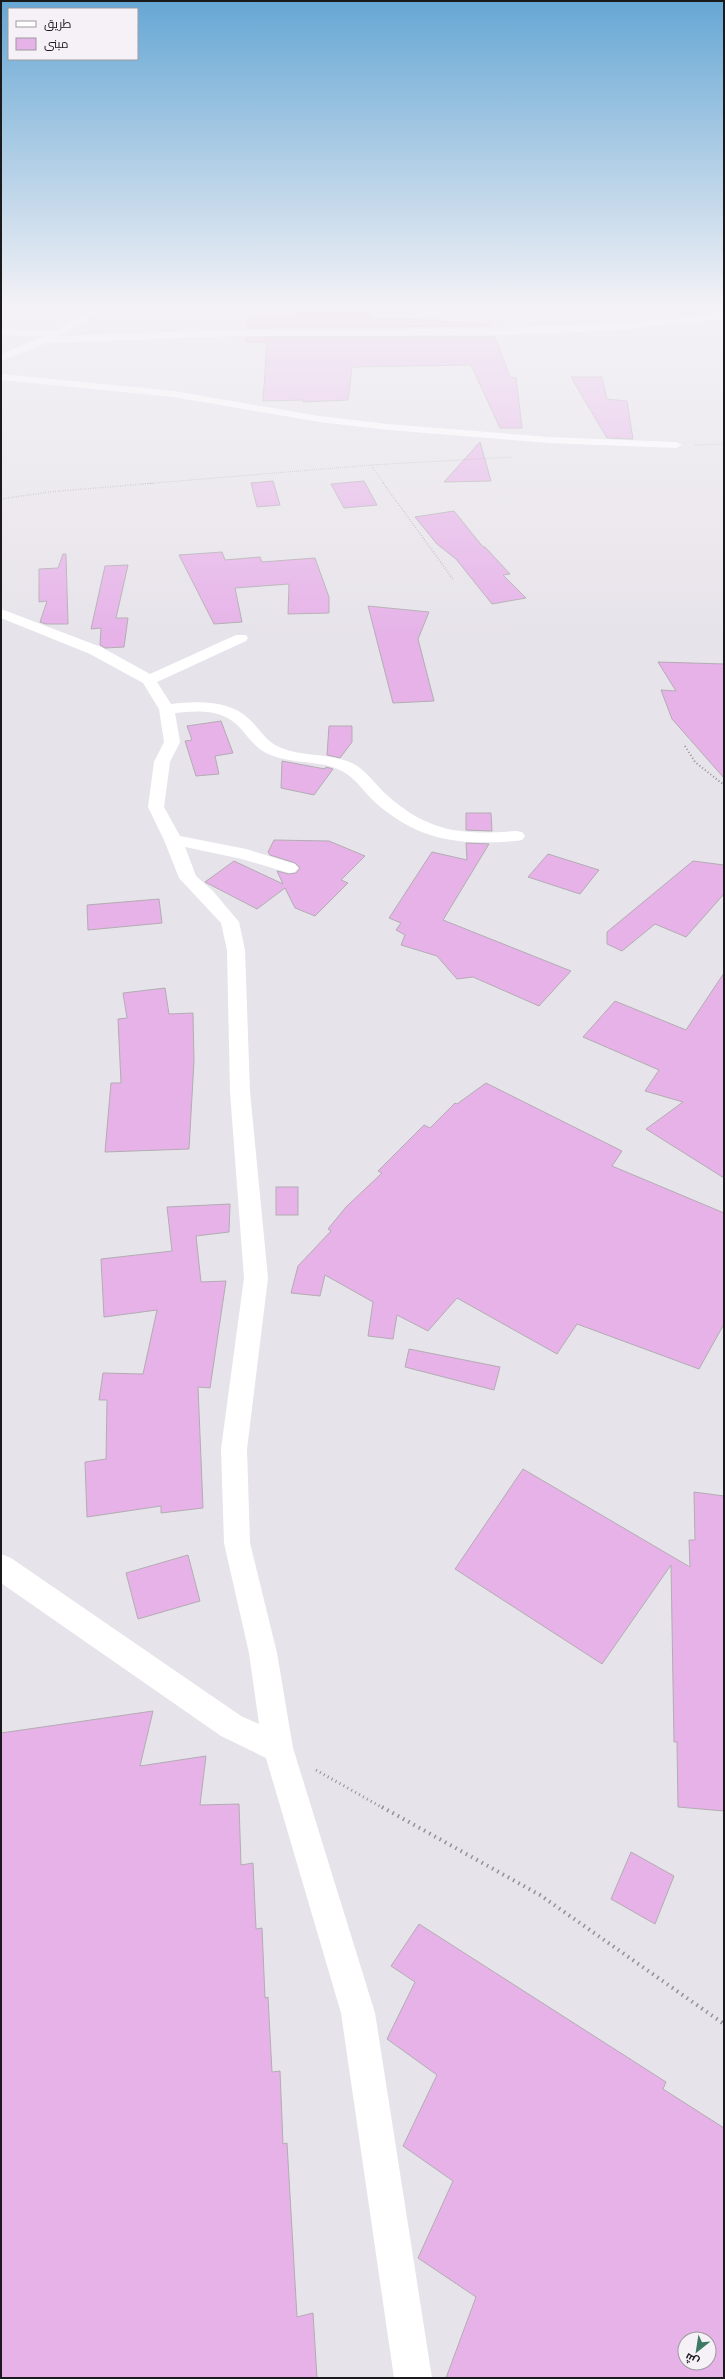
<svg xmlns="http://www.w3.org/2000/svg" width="725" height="2379" viewBox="0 0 725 2379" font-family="'IBM Plex Sans',Cairo,sans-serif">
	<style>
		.building { fill: #e6b2e8; stroke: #b2adb2; fill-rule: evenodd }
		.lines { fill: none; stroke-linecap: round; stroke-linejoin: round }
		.path-far4 { stroke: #939196; stroke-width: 1; stroke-dasharray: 0.5 1.5; stroke-linecap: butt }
		.path-far3 { stroke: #939196; stroke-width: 1.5; stroke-dasharray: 0.5 2; stroke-linecap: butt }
		.path-far2 { stroke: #939196; stroke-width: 2; stroke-dasharray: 1 2.5; stroke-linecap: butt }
		.path-far1 { stroke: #939196; stroke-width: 3; stroke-dasharray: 1 3.5; stroke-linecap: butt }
		.path { stroke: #939196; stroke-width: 4; stroke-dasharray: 1.5 4.5; stroke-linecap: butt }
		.minor { fill: #fff; fill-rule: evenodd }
	</style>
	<rect width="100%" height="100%" fill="#e7e3ea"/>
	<g class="building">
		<polygon points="344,310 371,310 371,319 444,320 444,322 490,324 491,326 247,328 248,317 294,317 294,311"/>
		<polygon points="247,337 495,337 510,377 516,378 522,428 500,428 471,365 352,367 348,400 303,402 303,400 263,401 267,342 246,342"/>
		<polygon points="571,377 602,377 607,399 627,401 633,439 607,438"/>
		<polygon points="480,442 491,481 444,482"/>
		<polygon points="273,481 280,505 257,507 251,483"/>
		<polygon points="364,481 377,505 344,508 331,484"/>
		<polygon points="454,511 483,547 485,547 510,574 503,575 526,598 492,604 456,559 437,544 415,517"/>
		<polygon points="222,552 225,560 260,557 262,562 315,558 329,597 329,613 288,614 289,584 235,588 242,622 214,624 179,555"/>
		<polygon points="63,554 66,554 68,624 46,624 40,622 47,601 39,602 39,569 58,568"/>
		<polygon points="128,565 116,618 128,618 124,647 105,648 100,645 101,628 91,629 105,566"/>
		<polygon points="368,606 429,612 418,639 434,701 393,703"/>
		<polygon points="658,662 724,664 724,778 672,719 661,690 676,691"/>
		<polygon points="221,721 233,753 215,756 219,774 196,776 185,741 192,740 187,726"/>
		<polygon points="329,726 352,726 352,742 340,758 327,755"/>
		<polygon points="282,761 325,769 326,767 333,769 314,795 281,788"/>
		<polygon points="466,813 491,813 492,831 466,830"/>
		<polygon points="274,840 329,841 365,856 341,880 348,883 315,916 295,908 285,888 257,909 205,882 234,861 283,884 277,871 289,874 296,873 300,868 295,863 270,855 268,852"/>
		<polygon points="466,843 489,844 443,920 571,971 539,1006 473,977 457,979 437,956 401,945 405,935 396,930 401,923 389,918 432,852 467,860"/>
		<polygon points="548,854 599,870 580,894 528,877"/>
		<polygon points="693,861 724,865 724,894 686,937 655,924 622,951 607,944 607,932"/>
		<polygon points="159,899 162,923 88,930 87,905"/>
		<polygon points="724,973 724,1178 646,1129 683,1102 645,1091 659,1070 583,1037 615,1001 686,1030"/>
		<polygon points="165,988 169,1014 193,1013 194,1061 189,1149 105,1152 111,1083 121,1083 118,1019 127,1018 123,993"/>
		<polygon points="486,1083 622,1151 612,1166 724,1213 724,1324 699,1369 577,1324 557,1354 457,1298 428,1331 397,1315 393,1339 368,1336 373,1302 325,1275 320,1296 291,1293 298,1266 331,1231 328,1229 346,1207 382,1173 378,1171 424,1125 430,1128 455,1103 457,1104"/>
		<rect x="276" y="1187" width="22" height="28"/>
		<polygon points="230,1204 229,1232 196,1236 201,1282 226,1281 210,1388 198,1387 203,1508 161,1513 161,1506 87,1517 85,1462 106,1459 107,1400 99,1400 103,1373 143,1374 157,1310 104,1317 101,1259 172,1251 167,1207"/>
		<polygon points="409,1349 500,1367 494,1390 405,1367"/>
		<polygon points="523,1469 690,1567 689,1540 695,1540 694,1492 724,1496 724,1811 678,1807 677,1742 674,1742 671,1565 602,1664 455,1569"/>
		<polygon points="188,1555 200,1601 138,1619 126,1573"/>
		<polygon points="153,1711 140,1766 206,1756 200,1805 239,1804 241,1865 253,1863 256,1929 262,1928 265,1998 268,1997 272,2072 280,2071 283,2144 287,2143 297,2317 313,2313 317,2378 1,2378 1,1733"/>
		<polygon points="631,1852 674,1876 655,1924 611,1899"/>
		<path d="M419,1924L666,2082L663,2089L724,2128V2378H446L476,2297L418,2258L453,2181L403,2146L437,2075L387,2039L415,1982L391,1966ZM685,2339H709V2363H685Z"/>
	</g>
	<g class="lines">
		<g class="path-far4">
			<polyline points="695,445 724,444"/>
			<polyline points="143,484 371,465"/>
			<polyline points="384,484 371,465 512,457"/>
		</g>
		<g class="path-far3">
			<polyline points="383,483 453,579"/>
			<polyline points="1,499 49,492 155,483"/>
		</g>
		<polyline class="path-far2" points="685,746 695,762 724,785"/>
		<polyline class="path-far1" points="316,1770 383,1808"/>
		<polyline class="path" points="382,1807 540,1895 724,2024"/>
		<g class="minor">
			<path d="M101,305H112L59,336C119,334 179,331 239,330C402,329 563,332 724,313V319L619,330L513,335L237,336L47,343L1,361V354L45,336L1,335V329L54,331Z"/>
			<polygon points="1,374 174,391 319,416 388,424 549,437 676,442 682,445 676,448 549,443 388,430 319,422 174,397 1,380"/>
			<path d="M1,609L101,647L150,674L236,635H246L248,638L246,641L157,682L171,704C197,701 230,700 249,719C259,728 265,740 277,746C301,758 330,752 354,764C368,772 377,787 389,797C431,833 463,835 516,831L522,832L525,836L522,840L516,841C461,845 421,842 377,804C365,794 357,779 342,771C319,759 290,765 266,753C256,748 249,738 242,730C225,709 200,710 175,713L180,742L170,762L164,807L180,836L246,849L295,864L298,868L295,872L289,873L242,859L185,847L196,876L213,891L239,922L245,950L250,1092L268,1278L247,1449L250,1543L277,1653L293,1748L375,2013L432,2378H394L341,2013L266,1758L221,1736L1,1583V1554L11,1558L241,1716L259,1724L249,1653L224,1543L221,1449L244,1278L230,1092L227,950L221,923L179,878L164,840L148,807L154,762L164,742L159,709L143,683L90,654L1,618Z"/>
		</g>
	</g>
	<linearGradient id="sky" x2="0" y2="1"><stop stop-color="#66a7d4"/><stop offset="0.48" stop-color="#f4f2f6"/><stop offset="1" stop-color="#f4f2f6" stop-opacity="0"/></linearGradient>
	<rect width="725" height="638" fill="url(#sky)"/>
	<rect width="725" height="2379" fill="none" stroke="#1a191b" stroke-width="4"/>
	<rect x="8" y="8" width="130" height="52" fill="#f5f1f7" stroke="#9d9b9f"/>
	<rect x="16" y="21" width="20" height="6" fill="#ffffff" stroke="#9d9b9f"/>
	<text x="44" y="28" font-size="12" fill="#1a191b">طريق</text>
	<rect x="16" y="38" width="20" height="12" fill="#e6b2e8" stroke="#9d9b9f"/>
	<text x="44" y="48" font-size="12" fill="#1a191b">مبنى</text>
	<g transform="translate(697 2351) rotate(210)"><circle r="19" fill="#f5f1f7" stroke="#9d9b9f"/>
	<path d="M0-3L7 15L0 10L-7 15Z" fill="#3d7964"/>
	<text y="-6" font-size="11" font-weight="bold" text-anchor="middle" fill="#1a191b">ش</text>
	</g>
</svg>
